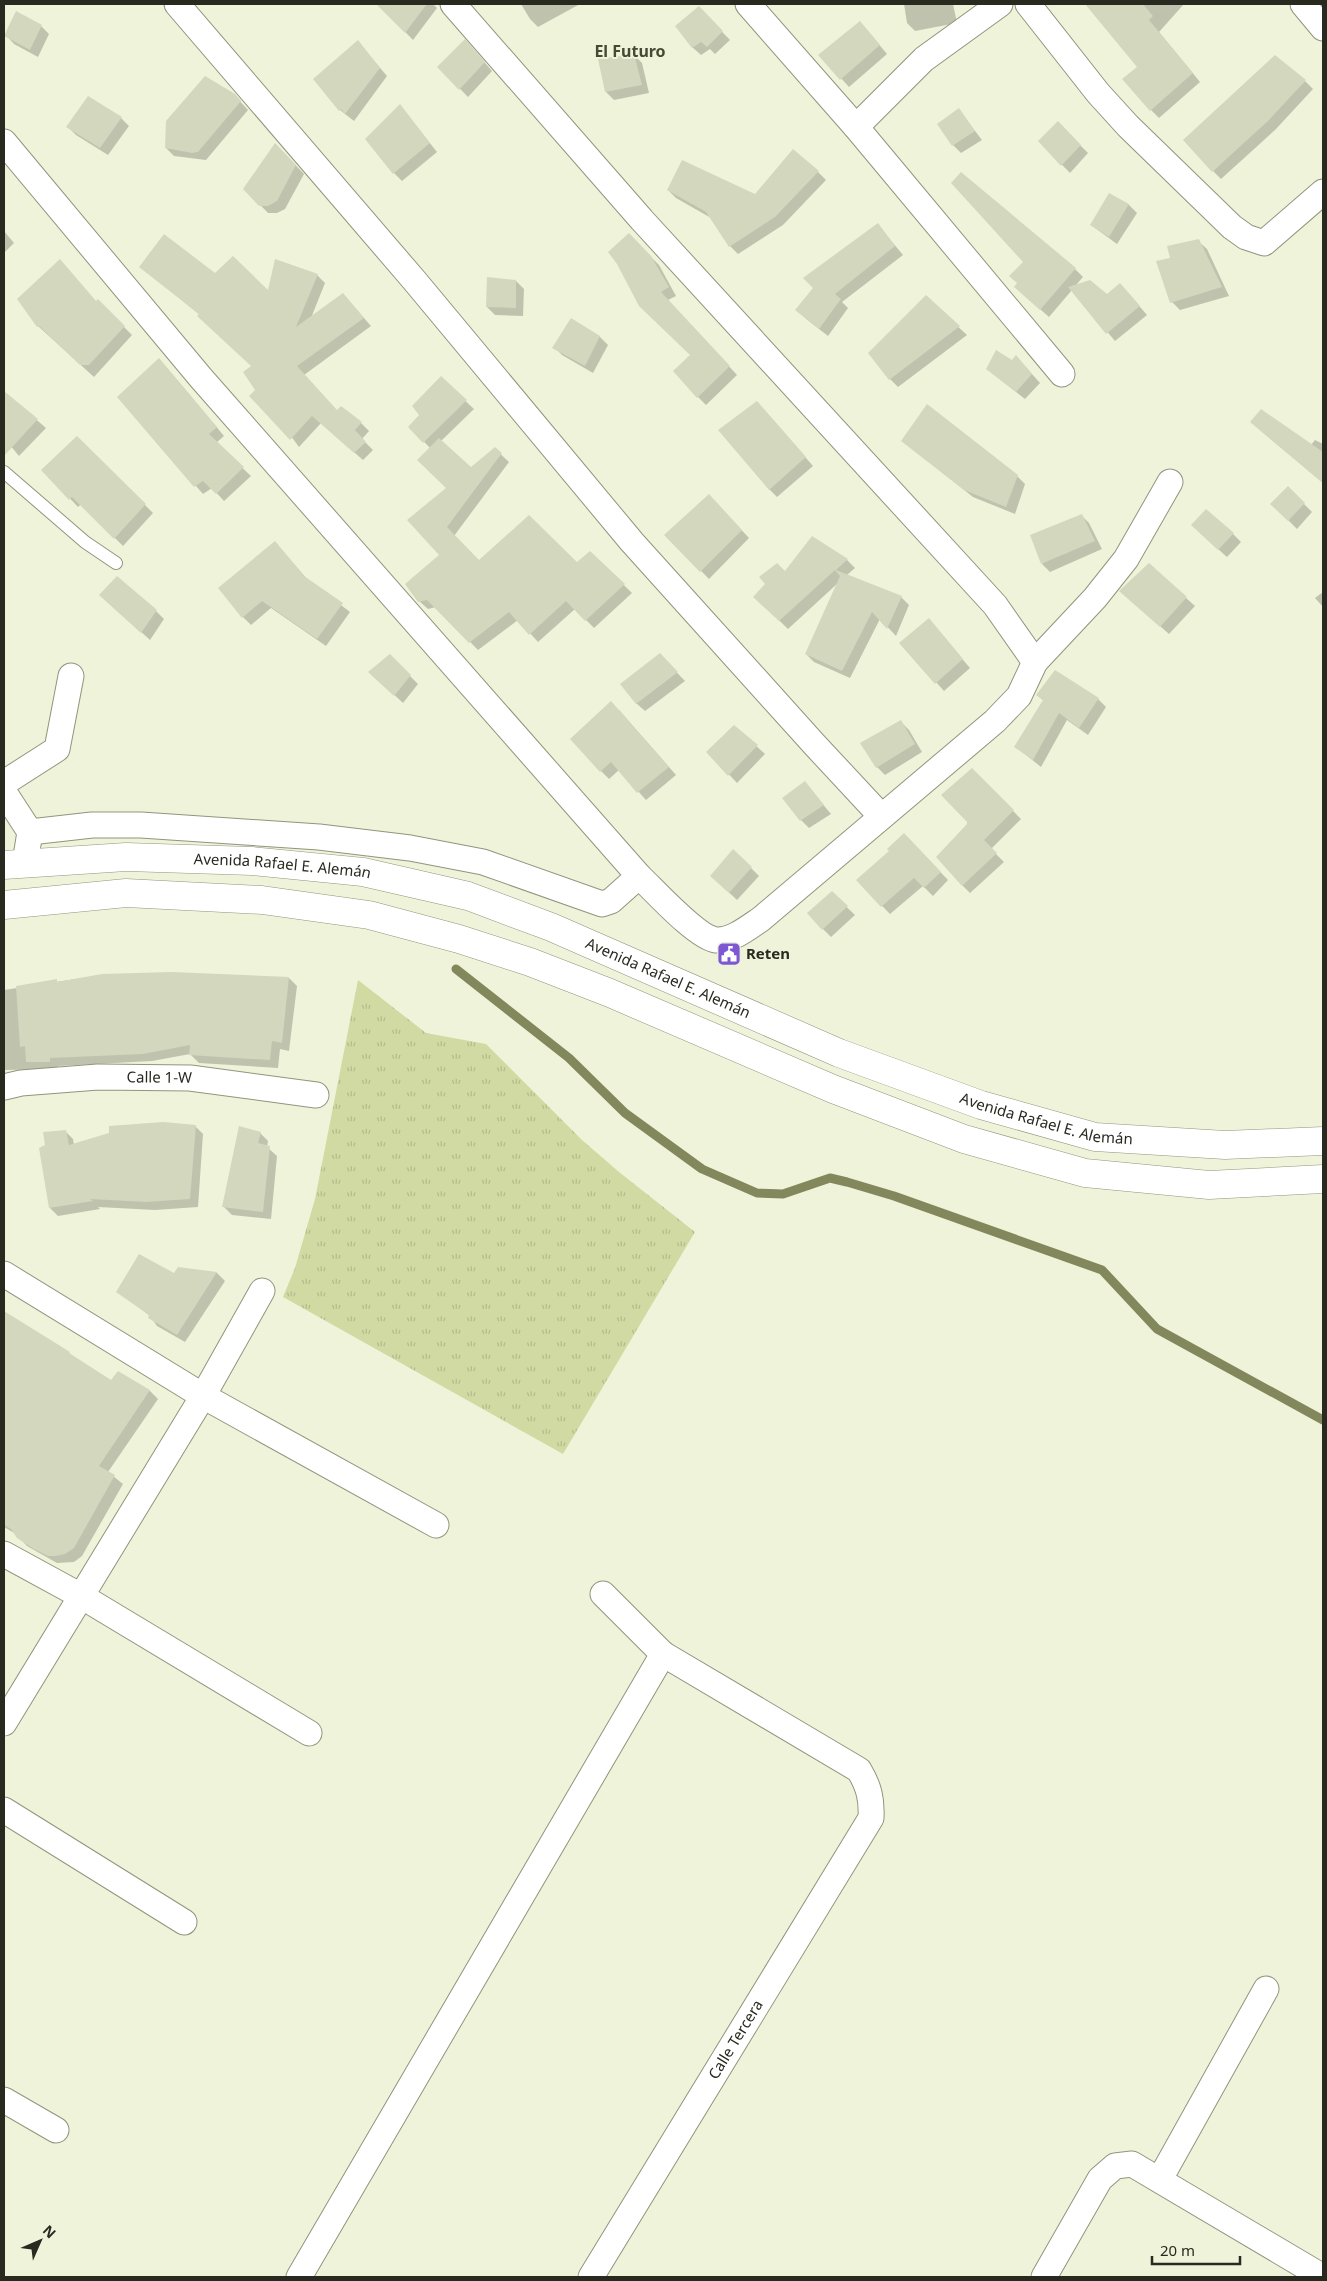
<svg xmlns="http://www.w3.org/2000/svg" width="1327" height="2281" viewBox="0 0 1327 2281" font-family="'Noto Sans',sans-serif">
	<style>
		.grass { fill: url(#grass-tufts) }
		.shadow { fill: #0003 }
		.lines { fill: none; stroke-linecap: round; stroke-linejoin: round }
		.stream { stroke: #82875c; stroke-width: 9 }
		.building { fill: #d3d7bd }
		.lane-casing { stroke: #91957d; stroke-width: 14 }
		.street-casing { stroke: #91957d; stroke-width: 27 }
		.secondary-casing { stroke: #91957d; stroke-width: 29 }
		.lane { stroke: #fff; stroke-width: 12 }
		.street { stroke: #fff; stroke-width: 25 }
		.secondary { stroke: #fff; stroke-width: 28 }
		.labels { text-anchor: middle; stroke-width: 4; stroke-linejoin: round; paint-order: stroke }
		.street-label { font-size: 15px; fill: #282a20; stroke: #eff3d9 }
		.poi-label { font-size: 15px; font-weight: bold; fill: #282a20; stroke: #eff3d9; text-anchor: start }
		.neighbourhood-label { font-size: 16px; font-weight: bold; fill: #464933; stroke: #eff3d9 }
	</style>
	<defs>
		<pattern id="grass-tufts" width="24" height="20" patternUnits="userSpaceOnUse" patternTransform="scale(1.25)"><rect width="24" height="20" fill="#d2daa3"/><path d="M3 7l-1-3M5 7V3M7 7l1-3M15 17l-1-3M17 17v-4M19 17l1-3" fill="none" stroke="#b4bb8c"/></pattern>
	</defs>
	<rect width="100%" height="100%" fill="#eff3d9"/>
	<polygon class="grass" points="358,980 426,1033 486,1044 582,1140 619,1172 695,1232 563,1454 283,1297 295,1268 315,1199"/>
	<g class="shadow">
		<polygon points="384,4 433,4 437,8 413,40 381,7"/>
		<polygon points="521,4 580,4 538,27 530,19"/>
		<polygon points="904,4 953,4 957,23 915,31 907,23"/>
		<polygon points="1086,4 1184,4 1159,32 1200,82 1159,118 1151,110 1138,67"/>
		<polygon points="699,8 730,40 715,54 710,49 701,55 692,47"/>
		<polygon points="41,26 49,34 38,57 14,44 6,35"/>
		<polygon points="867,30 887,54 849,87 820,55"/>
		<polygon points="358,42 387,76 354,121 340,110 315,79"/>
		<polygon points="473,49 492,71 468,97 439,67"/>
		<polygon points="634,55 642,63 649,93 614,100 606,92"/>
		<polygon points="1305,81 1313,89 1276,129 1221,179 1213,171"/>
		<polygon points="234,95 248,110 206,160 174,156 166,148"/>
		<polygon points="400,106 437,152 402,181 394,173"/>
		<polygon points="959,110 982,140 961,153 953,145"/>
		<polygon points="121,118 129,126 108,155 76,135 68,127"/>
		<polygon points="1058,123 1088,153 1070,173 1039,141"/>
		<polygon points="283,152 304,174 285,209 277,213 268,213 245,189"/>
		<polygon points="818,172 826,180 783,225 738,254 730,246 711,218 676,198 668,190 755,196"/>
		<polygon points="961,174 1075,269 1083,277 1076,285 1107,295 1128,293 1147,315 1115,341 1072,290 1049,317 1024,295 1018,283 1024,262"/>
		<polygon points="1109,195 1129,205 1137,213 1117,244 1091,225"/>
		<polygon points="878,225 903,255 842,302 848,308 828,336 805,318"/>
		<polygon points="4,231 14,243 4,253"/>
		<polygon points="629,235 659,265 676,296 668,300 737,375 706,405 698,397 692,355"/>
		<polygon points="1198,241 1207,249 1229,296 1180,310 1172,302 1171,258"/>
		<polygon points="141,267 215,274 268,292 317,275 325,283 311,318 343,294 371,326 304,375 338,412 361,423 369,431 362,439 373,450 363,460 321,423 299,447 257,390 252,366 200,315"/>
		<polygon points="516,281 524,289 523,316 495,315 487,307"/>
		<polygon points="926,297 967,335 898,387 890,379"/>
		<polygon points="98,301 132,335 94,377 38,326"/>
		<polygon points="571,320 600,337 608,345 593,373 562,355 554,347"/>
		<polygon points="1012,362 1024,365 1040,383 1025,399 987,369"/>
		<polygon points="167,368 224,436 216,443 251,476 224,501 212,488 203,494 119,398"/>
		<polygon points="441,378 474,409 441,441 471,468 495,449 509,462 454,536 479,562 577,564 590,552 632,593 594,628 575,609 538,642 518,620 478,650 436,607 428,609 419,601 441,556 447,488 431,449 410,427 420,415"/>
		<polygon points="4,392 46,428 19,456 4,438"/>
		<polygon points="765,411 813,466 777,497 769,489"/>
		<polygon points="1260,430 1311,445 1315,440 1323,444 1323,483"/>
		<polygon points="77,437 153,513 123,546 81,504 78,507 43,470"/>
		<polygon points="902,440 1017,476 1025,484 1015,514 973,497"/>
		<polygon points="1288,488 1312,512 1297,529 1272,504"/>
		<polygon points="717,504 749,538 709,579 666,535"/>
		<polygon points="1081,515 1089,523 1102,549 1050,572 1042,564"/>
		<polygon points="1200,533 1233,534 1241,542 1227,557"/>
		<polygon points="812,538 847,560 855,568 847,575 901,597 909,605 896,636 880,619 850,678 814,662 806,654 838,583 788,629 755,597 785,572"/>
		<polygon points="275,542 307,579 350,612 326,646 271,608 251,625 243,617"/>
		<polygon points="1149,565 1195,606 1169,634 1120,591"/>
		<polygon points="1323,592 1323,607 1315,598"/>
		<polygon points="109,603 156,611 164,619 150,640"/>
		<polygon points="929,620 970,668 944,691 901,643"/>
		<polygon points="389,655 418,684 403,703 370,672"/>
		<polygon points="660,655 685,681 645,711 636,703"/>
		<polygon points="1037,695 1098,699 1106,707 1088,735 1067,720 1041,767 1016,747 1044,701"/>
		<polygon points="619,710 676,775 646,800 619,770 609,779 601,771"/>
		<polygon points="901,722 909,730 922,752 885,775 877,767"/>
		<polygon points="734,726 765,754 737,783 708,752"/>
		<polygon points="972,769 1021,819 991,849 1004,862 970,893 962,885"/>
		<polygon points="805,783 831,814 809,828 801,820"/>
		<polygon points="904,834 948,880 933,896 923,886 890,914 857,880 891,851"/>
		<polygon points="751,868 759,876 737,900 720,884"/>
		<polygon points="832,893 855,915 831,937 823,929"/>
		<polygon points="102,975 289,978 297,986 289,1051 280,1049 278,1068 199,1063 190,1054 152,1061 58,1066 58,1069 4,1070 4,990"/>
		<polygon points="195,1126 203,1134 198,1207 155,1210 98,1207 100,1209 58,1216 50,1208 65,1131 73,1139 74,1145 111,1134"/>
		<polygon points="260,1133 268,1141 267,1147 277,1156 271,1219 232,1215 224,1207"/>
		<polygon points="179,1268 217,1273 225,1281 185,1342 157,1326 150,1316 118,1291 175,1275"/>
		<polygon points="4,1313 69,1353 77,1360 112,1382 118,1373 150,1391 158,1399 108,1472 123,1484 82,1556 74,1562 57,1563 27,1546 16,1534 4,1527"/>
	</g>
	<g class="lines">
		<polyline class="stream" points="456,969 569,1058 625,1113 702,1169 757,1193 783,1194 830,1178 847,1182 894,1196 1102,1270 1157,1329 1323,1420"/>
	</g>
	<g class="building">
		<polygon points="376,4 427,4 405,33"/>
		<polygon points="1085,4 1143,4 1153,16 1149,20 1193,73 1150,111 1122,79 1137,67"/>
		<polygon points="699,6 723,31 707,47 701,42 692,48 675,26"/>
		<polygon points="16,11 42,25 30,50 4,36"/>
		<polygon points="860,21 880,45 840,80 818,55"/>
		<polygon points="465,39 485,62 459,90 437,67"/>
		<polygon points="358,40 380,68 345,114 341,109 339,111 313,79"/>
		<polygon points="634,54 642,85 605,92 598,59"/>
		<polygon points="1275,55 1306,80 1268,121 1212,172 1183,140"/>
		<polygon points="205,76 235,94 241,101 198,152 192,153 165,148 166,121"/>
		<polygon points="88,96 122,117 100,148 66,127"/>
		<polygon points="400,104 430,143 393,174 365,139"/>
		<polygon points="959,108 975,131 952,146 937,124"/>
		<polygon points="1058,121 1081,145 1061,166 1038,141"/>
		<polygon points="275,143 296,165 277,201 268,206 259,206 243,189"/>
		<polygon points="793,149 819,171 775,217 729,247 706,212 667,190 682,160 755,194"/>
		<polygon points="961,172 1076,268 1040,310 1014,287 1017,283 1009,276 1023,262 951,183"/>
		<polygon points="1109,193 1129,204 1109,237 1090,225"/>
		<polygon points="878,223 895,246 835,294 841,299 819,329 795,310 813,288 803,278"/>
		<polygon points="629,233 651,256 669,287 661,292 730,366 697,398 673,371 690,355 639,306 617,264 608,252"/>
		<polygon points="164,234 215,273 233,256 268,290 275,259 318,274 296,327 343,293 364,318 297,366 337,410 341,406 362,422 355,430 366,442 354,453 312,416 290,440 249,396 255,390 243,372 251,366 197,316 199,314 139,267"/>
		<polygon points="1199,239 1222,287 1170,303 1156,261 1170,258 1167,246"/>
		<polygon points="60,259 96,301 98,299 125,326 89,365 80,365 39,326 37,327 17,299"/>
		<polygon points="487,277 516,280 516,308 486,307"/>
		<polygon points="1090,280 1107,294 1120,283 1140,306 1106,334 1068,287"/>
		<polygon points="926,295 960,326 889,380 868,353"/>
		<polygon points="571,318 600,336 585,366 552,348"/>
		<polygon points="996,350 1012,360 1016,355 1032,374 1016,392 986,369"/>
		<polygon points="159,358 217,427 209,434 244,467 216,494 203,481 194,487 117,397"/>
		<polygon points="441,376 467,400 423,443 408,427 419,415 412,406"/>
		<polygon points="4,391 38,419 4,456"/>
		<polygon points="757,401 806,457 769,490 718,430"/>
		<polygon points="927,404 1018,475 1006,507 964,490 901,441"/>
		<polygon points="1261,409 1323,452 1323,483 1250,422"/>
		<polygon points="77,436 146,504 114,539 72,497 69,500 41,470"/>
		<polygon points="439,438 471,467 495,447 502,453 447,527 479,560 529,515 577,562 590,551 625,584 585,621 566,601 529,635 509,612 469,643 427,600 418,602 405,584 439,555 407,520 446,488 417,460"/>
		<polygon points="1288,486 1305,503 1288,521 1270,504"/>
		<polygon points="709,494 742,530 700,572 664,535"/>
		<polygon points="1206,509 1234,533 1218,550 1191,525"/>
		<polygon points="1082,514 1095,541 1041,564 1030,535"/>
		<polygon points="812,536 848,559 836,570 902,596 887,629 872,612 842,671 805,654 840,576 835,570 779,621 753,597 765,584 759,577 777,563 785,571"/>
		<polygon points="275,541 304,576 343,603 317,639 262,601 242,618 218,588"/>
		<polygon points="1149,563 1187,597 1160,627 1119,591"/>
		<polygon points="117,576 157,610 141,633 99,595"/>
		<polygon points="929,618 963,659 935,684 899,643"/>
		<polygon points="660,653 678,672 636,704 620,684"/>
		<polygon points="390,654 411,675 394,696 368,672"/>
		<polygon points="1055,670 1099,698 1079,728 1059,713 1033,760 1014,747 1043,700 1036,695"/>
		<polygon points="611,701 669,767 637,793 611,762 600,772 570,739"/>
		<polygon points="901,720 915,744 876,768 860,743"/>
		<polygon points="734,725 758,745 728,776 706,752"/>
		<polygon points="972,768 1014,810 984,840 997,853 962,886 936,857 968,823 941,795"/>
		<polygon points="805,781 824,805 800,821 782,798"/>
		<polygon points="904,833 941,872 924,888 914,878 881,907 856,880 889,851 887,849"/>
		<polygon points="733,849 752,867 729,893 710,876"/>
		<polygon points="832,891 848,906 822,930 807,913"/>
		<polygon points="171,972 289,977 282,1043 272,1041 270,1060 189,1055 190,1045 143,1054 50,1058 50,1062 26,1062 25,1046 20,1047 16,986 57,979 57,982 102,974"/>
		<polygon points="163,1122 196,1125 190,1199 146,1202 90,1199 93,1201 49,1208 39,1148 45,1145 43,1132 66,1130 69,1145 109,1133 109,1126"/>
		<polygon points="239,1126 261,1132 258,1143 270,1146 263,1212 222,1207"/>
		<polygon points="139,1254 174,1273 178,1267 217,1272 177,1335 148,1318 149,1315 116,1292"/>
		<polygon points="4,1311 70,1352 69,1353 111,1380 118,1371 150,1390 99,1466 115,1475 74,1548 65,1554 56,1556 48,1556 34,1549 17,1538 11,1529 4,1525"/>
	</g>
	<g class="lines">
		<g class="lane-casing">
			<polyline id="lane" points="4,472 85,542 116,563"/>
		</g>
		<g class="street-casing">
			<g id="street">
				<polyline points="177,4 414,280 632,542 814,744 881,816"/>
				<polyline points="453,4 642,220 995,605 1035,662"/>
				<polyline points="748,4 856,127 1062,374"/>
				<polyline points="1028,4 1098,93 1128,126 1232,227 1246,237 1264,243 1323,192"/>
				<polyline points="1303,4 1323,28"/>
				<polyline points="856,127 924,59 1000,4"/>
				<path d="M4,142L201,378L639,876C654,890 697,938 716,940C732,941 749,927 761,919L995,721L1019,696L1035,662L1095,598L1126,559L1170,482"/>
				<polyline points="4,783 57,749 71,676"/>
				<polyline points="4,792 30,832 25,863"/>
				<polyline points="30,832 92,825 141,825 319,837 410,848 483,862 602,904 611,901 639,876"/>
				<path id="s1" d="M4,1087L21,1083L98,1077L190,1078L316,1095"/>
				<polyline points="4,1274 203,1396 436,1525"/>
				<polyline points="4,1554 81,1596 309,1733"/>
				<polyline points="4,1723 203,1396 262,1291"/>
				<polyline points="4,1810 184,1922"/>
				<polyline points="4,2100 56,2130"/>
				<polyline points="1160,2179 1266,1989"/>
				<polyline points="299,2277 663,1654"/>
				<path id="s2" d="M591,2277L871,1818C872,1799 869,1787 859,1770L663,1654L603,1594"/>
				<polyline points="1044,2277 1100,2179 1115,2166 1132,2164 1323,2277"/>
			</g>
		</g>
		<g class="secondary-casing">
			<g id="secondary">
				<path id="s3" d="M4,865L126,857L252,861L363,872L468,896L551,927L839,1053L981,1105L1095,1137L1225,1145L1323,1141"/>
				<polyline points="4,905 126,893 262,900 369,915 459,939 530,962 610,993 833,1089 964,1139 1085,1173 1209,1185 1323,1179"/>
			</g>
		</g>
		<use href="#lane" class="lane"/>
		<use href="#street" class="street"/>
		<use href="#secondary" class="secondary"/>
	</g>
	<defs>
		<g id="civic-square" transform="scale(1.25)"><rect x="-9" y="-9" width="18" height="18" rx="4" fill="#7e58d2" stroke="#eff3d9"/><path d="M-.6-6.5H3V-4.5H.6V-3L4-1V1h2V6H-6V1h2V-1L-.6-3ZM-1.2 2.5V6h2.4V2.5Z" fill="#fff"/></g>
	</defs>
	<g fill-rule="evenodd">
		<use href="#civic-square" x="729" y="954"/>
	</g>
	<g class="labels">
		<g class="street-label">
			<text dy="5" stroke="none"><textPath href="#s3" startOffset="279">Avenida Rafael E. Alemán</textPath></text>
			<text dy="5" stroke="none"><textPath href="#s3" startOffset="684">Avenida Rafael E. Alemán</textPath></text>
			<text dy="5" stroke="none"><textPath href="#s1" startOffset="156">Calle 1-W</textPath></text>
			<text dy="5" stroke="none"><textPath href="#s3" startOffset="1089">Avenida Rafael E. Alemán</textPath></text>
			<text dy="5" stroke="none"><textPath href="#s2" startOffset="278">Calle Tercera</textPath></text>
		</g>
		<g class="poi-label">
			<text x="746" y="959">Reten</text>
		</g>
		<g class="neighbourhood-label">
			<text x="630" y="57">El Futuro</text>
		</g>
	</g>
	<rect width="1327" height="2281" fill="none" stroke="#282a20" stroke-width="10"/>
	<g transform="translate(40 2241) rotate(45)" stroke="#eff3d9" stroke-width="4" paint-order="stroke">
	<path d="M0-4L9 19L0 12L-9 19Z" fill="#282a20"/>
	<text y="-8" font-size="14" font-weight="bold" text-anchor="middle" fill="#282a20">N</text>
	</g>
	<path d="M1152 2256v8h88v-8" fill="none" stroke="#282a20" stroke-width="2.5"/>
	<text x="1160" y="2256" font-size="15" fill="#282a20" stroke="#eff3d9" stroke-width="4" paint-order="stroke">20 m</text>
</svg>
